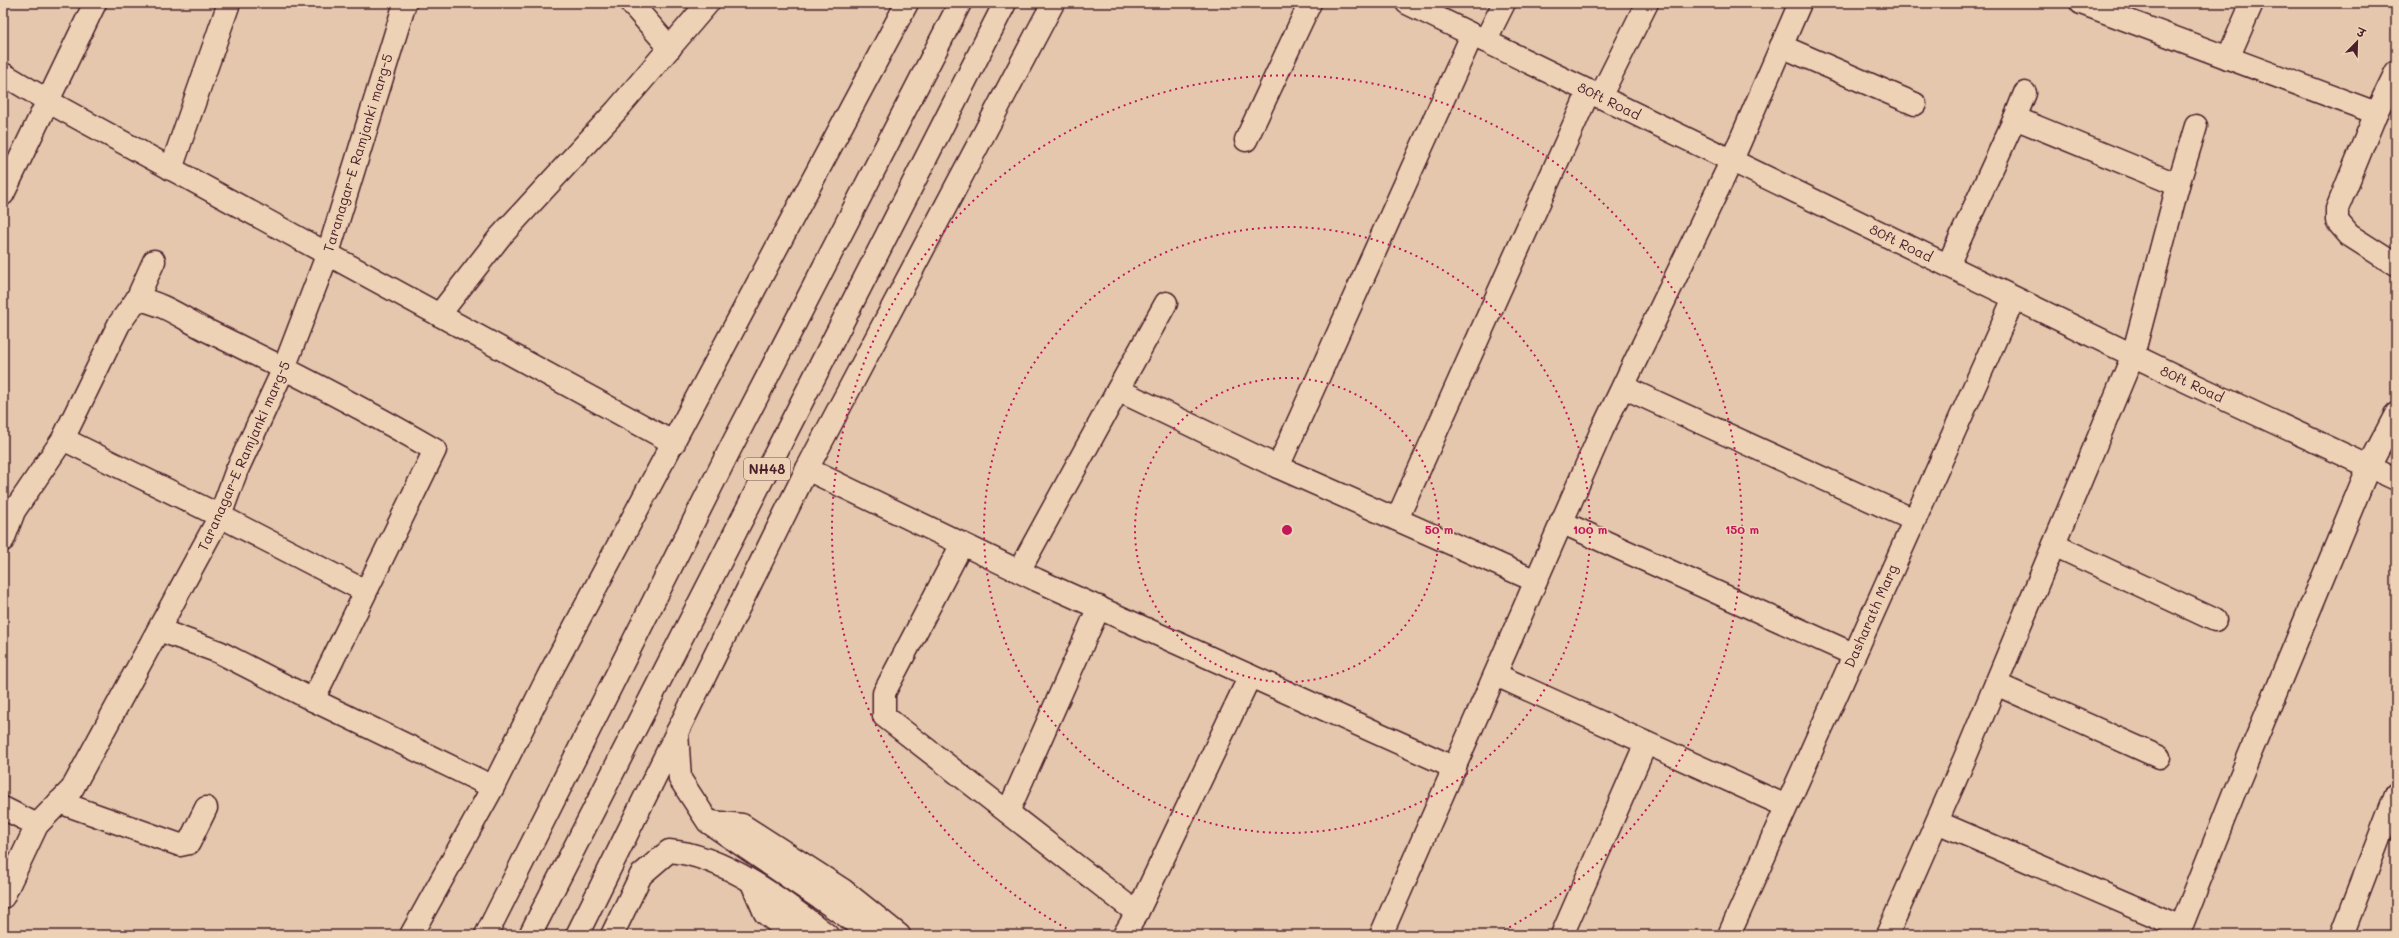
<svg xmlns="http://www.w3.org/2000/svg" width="2399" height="938" viewBox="0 0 2399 938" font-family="Mali,'Playpen Sans Deva',sans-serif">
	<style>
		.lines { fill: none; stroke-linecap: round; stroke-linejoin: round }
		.minor-casing { stroke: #4a1f2b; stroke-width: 25 }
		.highway-casing { stroke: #4a1f2b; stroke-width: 25 }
		.minor { stroke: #eed2b5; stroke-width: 22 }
		.highway { stroke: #eed2b5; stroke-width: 22 }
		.ring { fill: none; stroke: #c2185b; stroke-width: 2; stroke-dasharray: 2 4 }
		.labels { text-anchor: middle; stroke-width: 3; stroke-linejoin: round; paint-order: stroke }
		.shield { fill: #eed2b5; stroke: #7b5554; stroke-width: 1 }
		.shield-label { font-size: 13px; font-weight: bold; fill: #4a1f2b }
		.street-label { font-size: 14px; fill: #4a1f2b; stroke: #eed2b5 }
		.centre { fill: #c2185b; stroke: #eed2b5; stroke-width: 2 }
		.ring-label { font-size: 12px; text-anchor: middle; font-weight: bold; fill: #c2185b; stroke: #eed2b5; stroke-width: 3; stroke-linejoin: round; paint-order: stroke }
	</style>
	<rect width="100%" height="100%" fill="#e4c7ad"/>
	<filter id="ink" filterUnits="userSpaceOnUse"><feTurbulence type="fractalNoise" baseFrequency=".025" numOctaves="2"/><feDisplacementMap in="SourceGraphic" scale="8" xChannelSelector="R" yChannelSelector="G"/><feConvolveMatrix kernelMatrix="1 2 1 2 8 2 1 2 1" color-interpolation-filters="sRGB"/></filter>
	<g filter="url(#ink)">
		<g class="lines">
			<g class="minor-casing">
				<g id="minor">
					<polyline points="631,3 670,48"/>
					<polyline points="1407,3 2190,383 2396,479"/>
					<polyline points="2081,3 2376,113"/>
					<polyline points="1485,41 1504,3"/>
					<polyline points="1781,46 1915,104"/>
					<polyline points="2228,58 2252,3"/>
					<polyline points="2396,72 2376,113 2337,209 2337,221 2349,235 2396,265"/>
					<polyline points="3,74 60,108 674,443"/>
					<polyline points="1600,97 1647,3"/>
					<polyline points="2015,118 2025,93"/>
					<polyline points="1246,140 1310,3"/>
					<polyline points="171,169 229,3"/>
					<polyline points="2178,185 2196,126"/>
					<polyline points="3,194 95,3"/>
					<polyline points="137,299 154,261"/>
					<polyline points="439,315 499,238 616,111 708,3"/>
					<polyline points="1623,387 1914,520"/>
					<polyline points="1116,393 1166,303"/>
					<polyline points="63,439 220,516 365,591"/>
					<polyline points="1278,467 1472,35"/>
					<polyline points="807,469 1037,580 1455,768"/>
					<polyline points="1397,519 1589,91"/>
					<polyline points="1561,522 1853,654"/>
					<path d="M3,540L14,511L63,439L119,324L137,299C161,302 186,320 208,331C285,368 361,407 435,450L313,700"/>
					<polyline points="962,544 884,693 884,716 1137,913"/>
					<polyline points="2054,545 2215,620"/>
					<polyline points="1019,571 1118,390 1278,467 1536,581"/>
					<polyline points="159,630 219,652 313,700 493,787"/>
					<polyline points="1496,675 1786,806"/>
					<polyline points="1996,684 2159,757"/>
					<polyline points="677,732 680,779 708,822 874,935"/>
					<polyline points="59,802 180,845 189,843 206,808"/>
					<polyline points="3,808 37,825"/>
					<polyline points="1008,812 1099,607"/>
					<polyline points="711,822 742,825 843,890 899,935"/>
					<polyline points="1937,822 2181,927"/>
					<polyline points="752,883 765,913 793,935"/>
					<polyline points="3,897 37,825 72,789 220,516 236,472 284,368 328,253 405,3"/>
					<polyline points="411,935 493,787 548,677 907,3"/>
					<polyline points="577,935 807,469 1053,3"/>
					<path d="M612,935L641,875L669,851C724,855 785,902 827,935"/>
					<polyline points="1124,935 1137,913 1250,676"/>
					<polyline points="1381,935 1602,430 1732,160 1800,3"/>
					<polyline points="1562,935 1646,743"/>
					<polyline points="1729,935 2014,298"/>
					<polyline points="1887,935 1964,760 2133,355 2178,185 2015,118 1948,265"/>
					<polyline points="2178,935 2235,790 2369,466 2396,414"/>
					<polyline points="2342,935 2396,794"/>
				</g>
			</g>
			<g class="highway-casing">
				<g id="highway">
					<polyline points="486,935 730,449 960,3"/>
					<polyline points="530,935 1005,3"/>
				</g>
			</g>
			<use href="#minor" class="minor"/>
			<use href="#highway" class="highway"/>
		</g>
	</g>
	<g class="ring">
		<circle cx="1287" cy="530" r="152"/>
		<circle cx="1287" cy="530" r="303"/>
		<path d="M1077 934A455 455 0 1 1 1497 934"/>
	</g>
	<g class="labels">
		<rect class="shield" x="744" y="458" width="46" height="22" rx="3"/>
		<g class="shield-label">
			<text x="767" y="474">NH48</text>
		</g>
		<g class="street-label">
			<text transform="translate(1609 101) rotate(26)" y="5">80ft Road</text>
			<text transform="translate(358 153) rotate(-73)" y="5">Taranagar-E Ramjanki marg-5</text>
			<text transform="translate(1901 243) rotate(26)" y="5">80ft Road</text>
			<text transform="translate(2192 384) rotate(25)" y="5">80ft Road</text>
			<text transform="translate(244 456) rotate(-66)" y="5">Taranagar-E Ramjanki marg-5</text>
			<text transform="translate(1871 616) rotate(-66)" y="5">Dasharath Marg</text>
		</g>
	</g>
	<circle cx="1287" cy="530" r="6" class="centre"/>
	<g class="ring-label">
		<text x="1439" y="534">50 m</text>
		<text x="1590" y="534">100 m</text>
		<text x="1742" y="534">150 m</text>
	</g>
	<rect width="2399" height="938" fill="none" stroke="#eed2b5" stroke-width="16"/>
	<rect x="8" y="8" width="2383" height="922" fill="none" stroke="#4a1f2b" stroke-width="1.5" filter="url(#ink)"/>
	<g transform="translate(2357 42) rotate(23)" stroke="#eed2b5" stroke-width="3" paint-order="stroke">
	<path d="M0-3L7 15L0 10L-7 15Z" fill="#4a1f2b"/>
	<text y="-6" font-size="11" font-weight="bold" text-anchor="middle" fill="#4a1f2b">उ</text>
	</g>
</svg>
